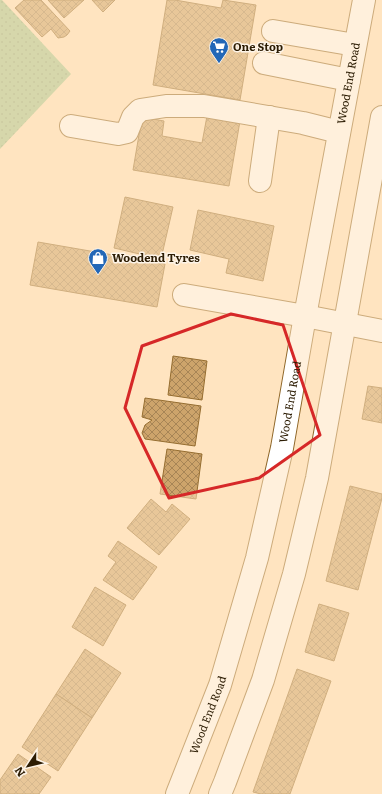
<svg xmlns="http://www.w3.org/2000/svg" width="382" height="794" viewBox="0 0 382 794" font-family="Literata,serif">
	<style>
		.grass { fill: url(#grass-dots) }
		.building { fill: url(#building-cross-hatch); stroke: #966e31 }
		.lines { fill: none; stroke-linecap: round; stroke-linejoin: round }
		.minor-casing { stroke: #8f6729; stroke-width: 24 }
		.minor { stroke: #fff; stroke-width: 22 }
		.marked { fill: none; stroke: #d62828; stroke-width: 3; stroke-linejoin: round }
		.labels { text-anchor: middle; stroke-width: 3; stroke-linejoin: round; paint-order: stroke }
		.poi-label { font-size: 11px; font-weight: bold; fill: #2c1c03; stroke: #fdf4e8; text-anchor: start }
		.street-label { font-size: 11px; fill: #2c1c03; stroke: #fdf4e8 }
	</style>
	<defs>
		<pattern id="grass-dots" width="8" height="8" patternUnits="userSpaceOnUse"><rect width="8" height="8" fill="#a4c892"/><path d="M2 2h.1M6 6h.1" fill="none" stroke="#8dab7c" stroke-width="1.8" stroke-linecap="round"/></pattern>
		<pattern id="building-cross-hatch" width="8" height="8" patternUnits="userSpaceOnUse"><rect width="8" height="8" fill="#cda46b"/><path d="M0 0l8 8M0 8l8-8" fill="none" stroke="#a78556"/></pattern>
	</defs>
	<rect width="100%" height="100%" fill="#ffe4c0"/>
	<polygon class="grass" points="0,0 2,0 71,74 0,149"/>
	<g class="building">
		<polygon points="24,0 41,0 70,31 67,35 64,37 58,38 51,29 42,37 15,8"/>
		<polygon points="48,0 84,0 64,18"/>
		<polygon points="92,0 115,0 103,12"/>
		<polygon points="167,0 175,0 221,8 223,0 256,5 240,100 153,85"/>
		<polygon points="207,116 240,121 229,186 133,170 142,117 164,121 162,136 202,143"/>
		<polygon points="125,197 173,207 161,259 114,248"/>
		<polygon points="198,210 274,226 263,281 226,273 229,259 190,250"/>
		<polygon points="38,242 165,264 157,307 30,285"/>
		<polygon points="173,356 207,361 202,400 168,395"/>
		<polygon points="368,386 382,388 382,423 362,419"/>
		<polygon points="145,398 201,406 195,446 145,439 142,433 145,425 152,420 142,417"/>
		<polygon points="167,449 202,454 196,499 160,494"/>
		<polygon points="350,486 382,494 382,498 358,590 326,581"/>
		<polygon points="151,499 166,512 172,504 190,519 159,555 127,528"/>
		<polygon points="118,541 157,567 133,600 103,580 116,562 108,556"/>
		<polygon points="95,587 126,605 103,646 72,627"/>
		<polygon points="319,604 349,613 334,661 305,652"/>
		<polygon points="85,649 121,673 92,718 56,694"/>
		<polygon points="297,669 331,681 290,794 261,794 253,792"/>
		<polygon points="56,694 92,718 58,771 22,747"/>
		<polygon points="18,754 51,777 39,794 0,794 0,780"/>
	</g>
	<g class="lines">
		<g class="minor-casing">
			<g id="minor">
				<polyline points="273,31 355,45"/>
				<polyline points="264,63 349,80"/>
				<polyline points="71,126 118,134 127,132 133,117 140,110 166,106 204,106 303,123 339,132"/>
				<polyline points="260,181 269,117"/>
				<polyline points="184,295 305,316 382,331"/>
				<path id="s1" d="M177,794L220,685L257,558L282,448L305,316L364,0"/>
				<polyline points="220,794 225,782 263,680 294,574 317,478 382,117"/>
			</g>
		</g>
		<use href="#minor" class="minor"/>
	</g>
	<path d="M0 0H382V794H0ZM231,314L283,325L320,435L259,478L169,498L125,408L142,346Z" fill="#ffe4c0" fill-opacity=".55" fill-rule="evenodd"/>
	<path class="marked" d="M231,314L283,325L320,435L259,478L169,498L125,408L142,346Z"/>
	<defs>
		<g id="supermarket-pin" transform="scale(1)"><path d="M0 17L-7.5 6A9.5 9.5 0 1 1 7.5 6Z" fill="#2267b7" stroke="#fdf4e8"/><path d="M-6-5.5h2.5l.6 2H6L4.5 2H-2.5L-4.4-4H-6ZM-1.5 3.2a1.3 1.3 0 1 0 .1 0ZM3 3.2a1.3 1.3 0 1 0 .1 0Z" fill="#fff"/></g>
		<g id="shop-pin" transform="scale(1)"><path d="M0 17L-7.5 6A9.5 9.5 0 1 1 7.5 6Z" fill="#2267b7" stroke="#fdf4e8"/><path d="M-5-2.5h2.3a2.7 3.5 0 0 1 5.4 0H5L5.5 6h-11ZM-1.5-2.5h3a1.5 2.3 0 0 0-3 0Z" fill="#fff"/></g>
	</defs>
	<g fill-rule="evenodd">
		<use href="#supermarket-pin" x="219" y="47"/>
		<use href="#shop-pin" x="98" y="258"/>
	</g>
	<g class="labels">
		<g class="poi-label">
			<text x="233" y="51">One Stop</text>
			<text x="112" y="262">Woodend Tyres</text>
		</g>
		<g class="street-label">
			<text dy="4" stroke="none"><textPath href="#s1" startOffset="733">Wood End Road</textPath></text>
			<text dy="4" stroke="none"><textPath href="#s1" startOffset="409">Wood End Road</textPath></text>
			<text dy="4" stroke="none"><textPath href="#s1" startOffset="85">Wood End Road</textPath></text>
		</g>
	</g>
	<g transform="translate(28 766) rotate(235)" stroke="#fdf4e8" stroke-width="3" paint-order="stroke">
	<path d="M0-3L7 15L0 10L-7 15Z" fill="#2c1c03"/>
	<text y="-6" font-size="11" font-weight="bold" text-anchor="middle" fill="#2c1c03">N</text>
	</g>
</svg>
